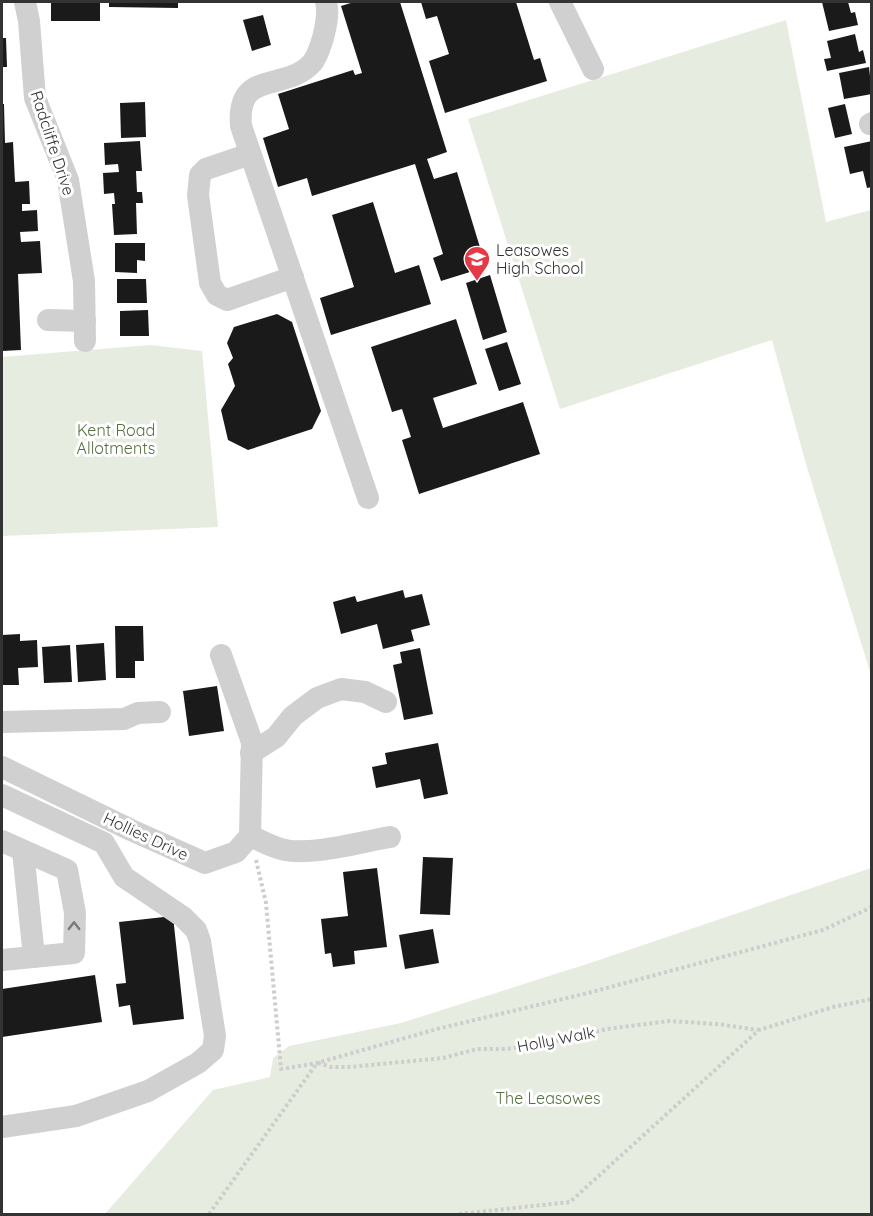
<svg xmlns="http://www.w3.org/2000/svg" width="873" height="1216" viewBox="0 0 873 1216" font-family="Quicksand,sans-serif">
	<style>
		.green { fill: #e6ecdf }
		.building { fill: #1a1a1a }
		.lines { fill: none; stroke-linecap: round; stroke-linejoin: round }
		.path { stroke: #cdcdcd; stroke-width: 4; stroke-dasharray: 3 3; stroke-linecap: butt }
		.minor { stroke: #d0d0d0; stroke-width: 22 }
		.oneway { stroke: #7a7a7a }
		.labels { text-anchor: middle; stroke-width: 6; stroke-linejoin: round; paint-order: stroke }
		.street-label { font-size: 16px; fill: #333; stroke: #fff }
		.poi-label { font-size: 16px; fill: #333; stroke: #fff; text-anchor: start }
		.park-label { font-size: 16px; fill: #56703f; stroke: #fff }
	</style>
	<rect width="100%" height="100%" fill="#fff"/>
	<g class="green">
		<polygon points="786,20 826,222 871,210 871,675 806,464 772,340 560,409 468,119"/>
		<polygon points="150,345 202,351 218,527 2,536 2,357"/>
		<polygon points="871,868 871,1214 105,1214 213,1090 270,1077 273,1058 289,1046 401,1023 587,964"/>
	</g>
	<g class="building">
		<rect x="51" y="2" width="49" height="19"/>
		<polygon points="109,2 178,2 178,8 109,7"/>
		<polygon points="354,2 400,2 447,152 427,159 434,179 457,172 486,267 441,281 433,258 443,254 415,164 312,196 307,178 278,187 263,138 289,129 278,94 353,70 355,75 362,73 341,6"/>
		<polygon points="421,2 516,2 534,60 540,58 547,81 445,113 429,61 449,54 437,16 426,19"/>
		<polygon points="822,2 848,2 851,13 855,12 858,25 829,31"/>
		<polygon points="263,15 271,45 252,51 243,20"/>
		<polygon points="855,34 859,52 863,50 866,63 827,71 824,59 831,58 827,41"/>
		<polygon points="2,38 6,38 7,67 2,67"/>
		<polygon points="869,67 872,94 844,99 839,73"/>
		<polygon points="145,102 146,137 121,138 120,103"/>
		<polygon points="2,104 4,104 5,143 13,142 15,182 29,181 30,204 22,204 22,211 37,210 38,231 20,232 21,242 40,241 42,273 18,274 21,350 2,351 2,275 3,275"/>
		<polygon points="845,104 852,134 835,138 828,108"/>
		<polygon points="140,141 142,171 136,171 137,192 142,192 143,203 136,203 137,234 114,235 112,204 115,204 114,193 104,194 103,173 119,172 118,164 105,165 104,143"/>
		<polygon points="872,141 872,187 867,188 863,171 850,174 844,147"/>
		<polygon points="373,202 395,273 419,265 431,304 331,335 320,298 354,287 332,215"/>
		<polygon points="115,243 145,243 145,261 137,260 137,273 115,272"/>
		<polygon points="490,275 507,332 483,340 466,283"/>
		<polygon points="117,279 146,279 147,303 117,303"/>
		<polygon points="148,310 149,336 120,336 120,311"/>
		<polygon points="277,314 292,322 321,411 312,429 248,450 228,440 221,410 235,386 228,364 233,358 227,343 234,327"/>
		<polygon points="456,319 477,384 433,398 443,428 523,402 540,454 419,494 402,440 411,437 402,409 392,412 371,347"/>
		<polygon points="507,342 521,384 499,391 485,349"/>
		<polygon points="403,590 405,598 422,594 430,625 411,630 414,641 383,649 377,624 341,634 333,602 355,596 357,602"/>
		<polygon points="115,626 143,626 144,661 135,661 135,678 116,678"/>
		<polygon points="20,634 20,641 37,640 38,667 18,668 19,685 3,685 2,635"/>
		<polygon points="104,643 106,680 78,682 76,645"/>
		<polygon points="70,645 72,682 44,683 42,647"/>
		<polygon points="420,648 433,714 404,720 393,665 402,663 400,652"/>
		<polygon points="217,686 224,731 189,736 183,691"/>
		<polygon points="438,743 448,794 424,799 420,779 376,788 372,767 387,764 385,753"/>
		<polygon points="423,857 453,858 450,915 420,914"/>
		<polygon points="377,868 387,947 354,951 355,964 333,967 331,953 325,954 321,919 348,916 343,872"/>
		<polygon points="173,916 184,1019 133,1025 130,1005 119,1007 116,984 126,983 119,922"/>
		<polygon points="433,929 439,963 405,969 399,935"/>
		<polygon points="95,975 102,1022 2,1037 2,989"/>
	</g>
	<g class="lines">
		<g class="path">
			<polyline points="256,860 266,903 281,1069 317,1063 437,1029 588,993 823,930 872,907"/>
			<polyline points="318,1063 331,1067 350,1067 443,1058 477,1049 506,1049 543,1044 607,1029 669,1021 717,1024 758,1030"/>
			<polyline points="209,1214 317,1063"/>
			<polyline points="459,1214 570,1202 759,1030 833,1007 872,999"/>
		</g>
		<g class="minor">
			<polyline points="25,2 29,21 35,98 68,180 84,281 85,341"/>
			<path d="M326,2C329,13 326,26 323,38C320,47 318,56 312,63C285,93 236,68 241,126L368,498"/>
			<polyline points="560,2 593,69"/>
			<polyline points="870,124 872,123"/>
			<polyline points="250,154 206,169 200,175 198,195 210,283 217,295 227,300 293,277"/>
			<polyline points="48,320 85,321"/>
			<polyline points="2,722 124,719 138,713 160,712"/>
			<polyline points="251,753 276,737 293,716 317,698 341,689 365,692 386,702"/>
			<polyline points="2,767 131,830 205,863 236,852 250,836 252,742 221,655"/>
			<polyline points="2,795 104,843 124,877 183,917 196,930 200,941 215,1036 213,1050 198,1063 148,1091 76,1116 2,1127"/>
			<path d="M250,836C260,840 270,846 281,849C309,857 360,842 390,837"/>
			<polyline points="2,841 67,870 75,913 74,953 2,960"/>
			<polyline points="23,851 34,957"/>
		</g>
	</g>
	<defs><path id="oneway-chevron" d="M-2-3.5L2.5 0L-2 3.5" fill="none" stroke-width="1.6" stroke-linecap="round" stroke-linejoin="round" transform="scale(1.5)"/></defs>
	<use class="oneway" href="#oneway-chevron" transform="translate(74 926) rotate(-90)"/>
	<defs>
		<g id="school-pin" transform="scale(1.35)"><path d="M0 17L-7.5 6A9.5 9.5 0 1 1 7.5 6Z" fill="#e63946" stroke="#fff"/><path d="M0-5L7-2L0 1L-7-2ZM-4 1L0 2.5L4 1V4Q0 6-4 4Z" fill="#fff"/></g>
	</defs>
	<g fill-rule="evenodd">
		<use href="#school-pin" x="477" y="259"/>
	</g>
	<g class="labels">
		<g class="street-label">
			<text transform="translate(53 143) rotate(72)" y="6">Radcliffe Drive</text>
			<text transform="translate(146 836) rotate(25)" y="6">Hollies Drive</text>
			<text transform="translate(556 1039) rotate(-11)" y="6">Holly Walk</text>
		</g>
		<g class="poi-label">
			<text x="496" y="256">Leasowes<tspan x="496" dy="18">High School</tspan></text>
		</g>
		<g class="park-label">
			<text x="116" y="436">Kent Road<tspan x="116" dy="18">Allotments</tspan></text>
			<text x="548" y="1104">The Leasowes</text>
		</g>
	</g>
	<rect width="873" height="1216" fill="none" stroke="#333333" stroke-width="6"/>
</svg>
